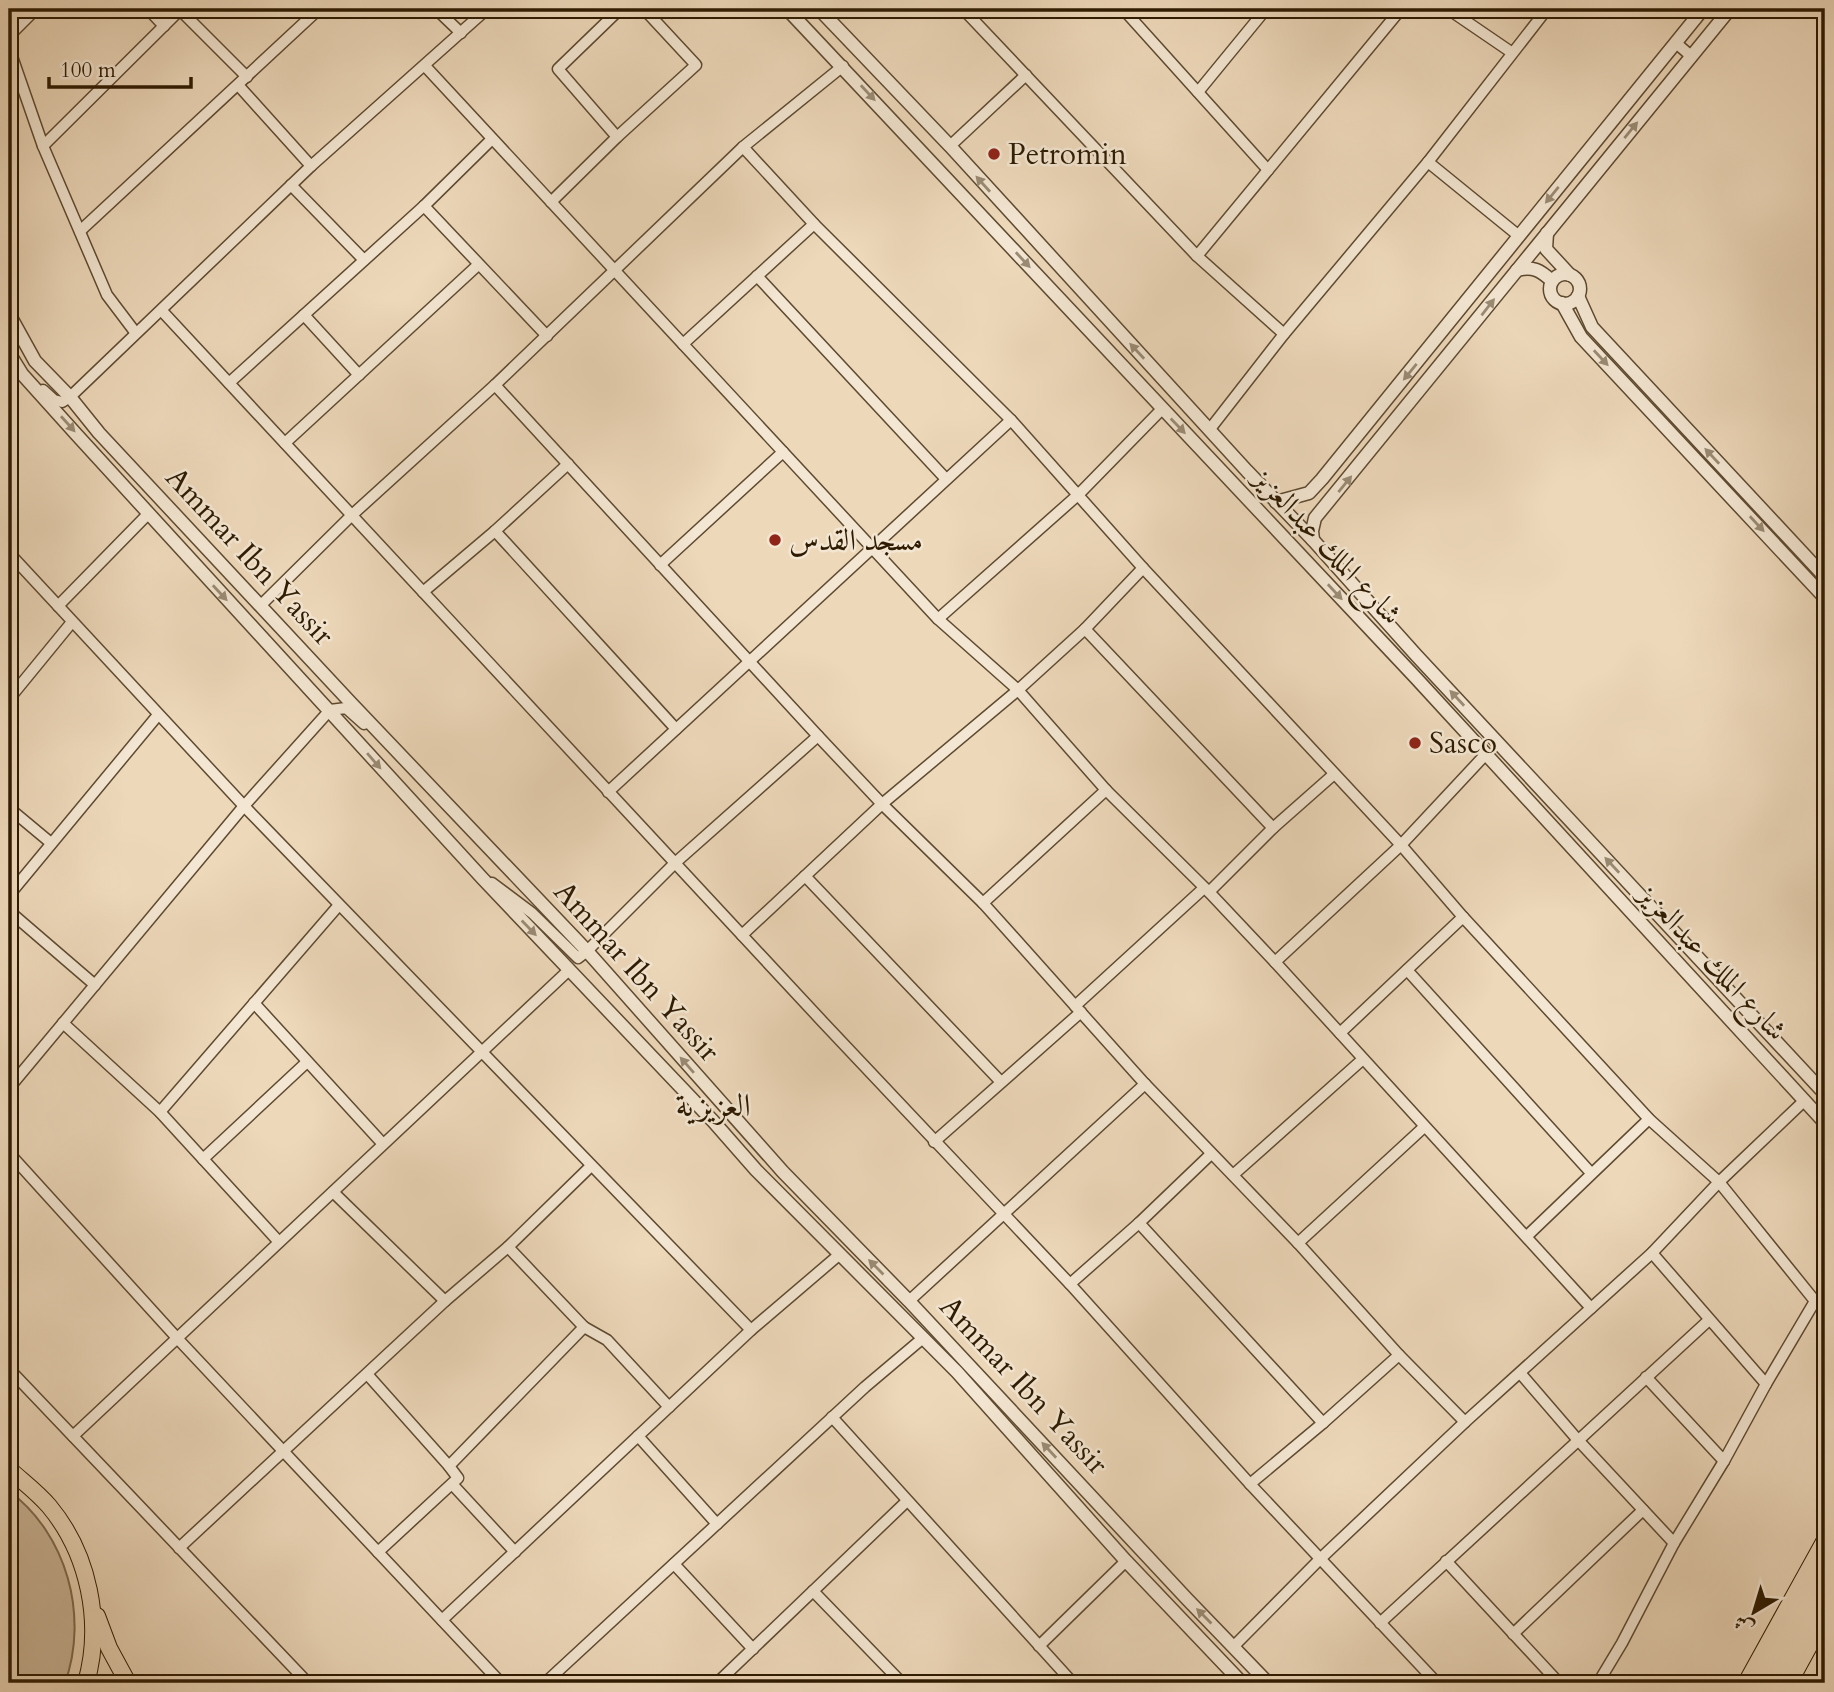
<svg xmlns="http://www.w3.org/2000/svg" width="1834" height="1692" viewBox="0 0 1834 1692" font-family="Cardo,Amiri,serif">
	<style>
		.green { fill: #cdb89b; stroke: #7e6a4e; stroke-width: 2 }
		.lines { fill: none; stroke-linecap: round; stroke-linejoin: round }
		.minor-casing { stroke: #5e4a30; stroke-width: 13 }
		.tertiary-casing { stroke: #5e4a30; stroke-width: 15 }
		.primary-casing { stroke: #2e1b02; stroke-width: 18 }
		.minor { stroke: #f3e6d2; stroke-width: 10 }
		.tertiary { stroke: #f3e6d2; stroke-width: 12 }
		.primary { stroke: #edd8ba; stroke-width: 16 }
		.oneway { fill: #9a8b74 }
		.poi-dot { fill: #8f2418; stroke: #f3e6d2; stroke-width: 2.5 }
		.labels { text-anchor: middle; stroke-width: 5; stroke-linejoin: round; paint-order: stroke }
		.poi-label { font-size: 30px; fill: #2e1b02; stroke: #f3e6d2; text-anchor: start }
		.street-label { font-size: 30px; fill: #2e1b02; stroke: #f3e6d2 }
		.neighbourhood-label { font-size: 32px; fill: #2e1b02; stroke: #f3e6d2 }
	</style>
	<rect width="100%" height="100%" fill="#edd8ba"/>
	<filter id="stains"><feTurbulence type="fractalNoise" baseFrequency=".00286" numOctaves="4"/><feColorMatrix values="0 0 0 0 .2 0 0 0 0 .09 0 0 0 0 .02 0 0 0 .5 -.17"/></filter>
	<radialGradient id="worn" r=".72"><stop offset=".6" stop-color="#630" stop-opacity="0"/><stop offset="1" stop-color="#630" stop-opacity=".3"/></radialGradient>
	<path class="green" d="M9,1491C67,1534 89,1616 65,1683H9Z"/>
	<g class="lines">
		<g class="minor-casing">
			<g id="minor">
				<polyline points="148,9 164,26"/>
				<polyline points="436,9 461,33"/>
				<polyline points="963,9 1197,256 1284,334"/>
				<polyline points="1123,9 1268,170"/>
				<polyline points="1448,9 1511,52"/>
				<polyline points="180,10 247,77"/>
				<polyline points="9,36 36,9"/>
				<polyline points="1676,43 1691,56"/>
				<polyline points="9,48 43,146 107,295 135,332"/>
				<polyline points="425,66 938,619 1018,690 1106,790 1209,892 1275,962 1591,1308"/>
				<polyline points="238,85 311,166"/>
				<polyline points="1198,92 1266,9"/>
				<polyline points="617,137 558,69 620,9"/>
				<polyline points="43,146 181,9"/>
				<polyline points="950,146 1026,75"/>
				<polyline points="743,147 814,224 1011,420 1143,568 1401,845 1463,917 1649,1119 1719,1182 1815,1301 1825,1310"/>
				<polyline points="1428,162 1519,236"/>
				<polyline points="291,185 364,260"/>
				<polyline points="551,202 617,137 696,65 644,9"/>
				<polyline points="424,206 547,336"/>
				<polyline points="80,231 319,9"/>
				<polyline points="1197,256 1401,9"/>
				<polyline points="757,276 946,479"/>
				<polyline points="162,311 820,1019 1070,1284 1250,1484 1437,1683"/>
				<polyline points="304,315 359,375"/>
				<polyline points="683,344 814,224"/>
				<polyline points="229,383 424,206 492,139"/>
				<polyline points="495,385 818,736 882,804 983,903 1145,1084 1298,1243 1399,1355 1465,1422"/>
				<polyline points="43,390 54,400 62,402 70,397 311,166 487,9"/>
				<polyline points="1210,429 1284,334 1428,162 1547,9"/>
				<polyline points="285,443 478,265"/>
				<polyline points="495,531 676,729"/>
				<polyline points="9,553 244,806 751,1330"/>
				<polyline points="660,565 783,452"/>
				<polyline points="423,592 495,531 568,464"/>
				<polyline points="261,605 352,515 495,385 743,147 843,66"/>
				<polyline points="58,606 149,513"/>
				<polyline points="938,619 1079,494 1162,409"/>
				<polyline points="1085,629 1273,828"/>
				<polyline points="9,699 72,622"/>
				<polyline points="608,792 1011,420"/>
				<polyline points="9,808 51,843"/>
				<polyline points="805,876 1001,1082"/>
				<polyline points="492,883 532,913 578,958 587,951 675,863 818,736"/>
				<polyline points="1209,892 1273,828 1333,775"/>
				<polyline points="9,895 158,715"/>
				<polyline points="983,903 1106,790"/>
				<polyline points="9,911 95,985"/>
				<polyline points="742,935 882,804 1018,690 1085,629 1143,568"/>
				<polyline points="1275,962 1401,845 1485,755"/>
				<polyline points="1407,970 1591,1173"/>
				<polyline points="254,1003 383,1144"/>
				<polyline points="1075,1006 1204,888"/>
				<polyline points="63,1023 160,1112 279,1242"/>
				<polyline points="1340,1033 1463,917"/>
				<polyline points="9,1088 244,806 330,710 346,708 364,724"/>
				<polyline points="160,1112 339,905"/>
				<polyline points="934,1142 1081,1012"/>
				<polyline points="9,1153 177,1338 501,1683"/>
				<polyline points="203,1159 307,1062"/>
				<polyline points="1233,1175 1363,1059"/>
				<polyline points="333,1192 445,1301"/>
				<polyline points="1139,1223 1323,1423"/>
				<polyline points="1527,1236 1649,1119"/>
				<polyline points="1298,1243 1423,1128"/>
				<polyline points="1652,1253 1766,1384"/>
				<polyline points="1070,1284 1139,1223 1211,1154"/>
				<polyline points="909,1301 1145,1084"/>
				<polyline points="584,1327 607,1340 669,1407"/>
				<polyline points="9,1369 308,1683"/>
				<polyline points="367,1374 449,1466 584,1327 508,1247"/>
				<polyline points="1521,1374 1577,1439 1674,1543"/>
				<polyline points="1646,1377 1724,1461"/>
				<polyline points="832,1417 1073,1683"/>
				<polyline points="73,1436 569,970"/>
				<polyline points="638,1436 717,1524"/>
				<polyline points="452,1484 515,1552"/>
				<polyline points="1250,1484 1323,1423 1399,1355"/>
				<polyline points="179,1548 445,1301 508,1247 591,1166"/>
				<polyline points="378,1552 458,1478 449,1466"/>
				<polyline points="1446,1561 1559,1683"/>
				<polyline points="674,1564 753,1649"/>
				<polyline points="813,1591 902,1683"/>
				<polyline points="442,1620 751,1330 840,1254"/>
				<polyline points="1380,1623 1709,1320"/>
				<polyline points="1513,1634 1643,1510"/>
				<polyline points="1039,1646 1126,1561"/>
				<polyline points="1234,1646 1320,1559 1465,1422 1652,1253 1719,1182 1804,1101"/>
				<polyline points="545,1683 865,1387 923,1338"/>
				<polyline points="717,1683 907,1501"/>
				<polyline points="1598,1683 1622,1643 1674,1543 1724,1461 1766,1384 1815,1301"/>
			</g>
		</g>
		<g class="tertiary-casing">
			<g id="tertiary">
				<polyline points="787,9 1416,678 1825,1123"/>
				<polyline points="819,9 950,146 1247,471 1313,540 1416,655 1825,1094"/>
				<polyline points="1547,233 1546,249 1570,275"/>
				<path d="M1517,270C1533,266 1540,270 1552,281"/>
				<circle cx="1565" cy="289" r="15"/>
				<polyline points="1578,296 1592,327 1825,577"/>
				<polyline points="1562,303 1581,337 1825,598"/>
				<polyline points="9,314 35,361 70,397 99,433 351,703 587,951 783,1172 909,1301 1187,1599 1268,1683"/>
				<polyline points="9,353 22,374 76,434 483,879 713,1121 756,1170 957,1372 1126,1561 1242,1683"/>
				<polyline points="1276,502 1309,493 1322,479 1703,9"/>
				<polyline points="1313,540 1312,531 1315,518 1730,9"/>
			</g>
		</g>
		<g class="primary-casing">
			<g id="primary">
				<path d="M9,1469C22,1481 37,1492 49,1506C89,1554 103,1623 86,1683"/>
				<polyline points="97,1616 109,1648 128,1683"/>
				<polyline points="1746,1683 1825,1540"/>
				<polyline points="1760,1683 1825,1564"/>
				<polyline points="1774,1683 1825,1590"/>
				<polyline points="1789,1683 1825,1617"/>
			</g>
		</g>
		<use href="#minor" class="minor"/>
		<use href="#tertiary" class="tertiary"/>
		<use href="#primary" class="primary"/>
	</g>
	<defs><path id="oneway-solid" d="M-6-.8H1V-3.2L6.5 0L1 3.2V.8H-6Z" transform="scale(1.75)"/></defs>
	<g class="oneway">
		<use href="#oneway-solid" transform="translate(868 93) rotate(47)"/>
		<use href="#oneway-solid" transform="translate(1631 130) rotate(-51)"/>
		<use href="#oneway-solid" transform="translate(983 184) rotate(-132)"/>
		<use href="#oneway-solid" transform="translate(1552 195) rotate(129)"/>
		<use href="#oneway-solid" transform="translate(1023 260) rotate(47)"/>
		<use href="#oneway-solid" transform="translate(1488 307) rotate(-52)"/>
		<use href="#oneway-solid" transform="translate(1137 351) rotate(-133)"/>
		<use href="#oneway-solid" transform="translate(1601 358) rotate(47)"/>
		<use href="#oneway-solid" transform="translate(1410 372) rotate(129)"/>
		<use href="#oneway-solid" transform="translate(68 424) rotate(48)"/>
		<use href="#oneway-solid" transform="translate(1178 426) rotate(46)"/>
		<use href="#oneway-solid" transform="translate(1712 456) rotate(-133)"/>
		<use href="#oneway-solid" transform="translate(1345 484) rotate(-51)"/>
		<use href="#oneway-solid" transform="translate(1757 524) rotate(47)"/>
		<use href="#oneway-solid" transform="translate(1335 592) rotate(47)"/>
		<use href="#oneway-solid" transform="translate(220 593) rotate(47)"/>
		<use href="#oneway-solid" transform="translate(1457 698) rotate(-133)"/>
		<use href="#oneway-solid" transform="translate(374 761) rotate(49)"/>
		<use href="#oneway-solid" transform="translate(1612 865) rotate(-133)"/>
		<use href="#oneway-solid" transform="translate(529 928) rotate(46)"/>
		<use href="#oneway-solid" transform="translate(687 1065) rotate(-131)"/>
		<use href="#oneway-solid" transform="translate(876 1267) rotate(-135)"/>
		<use href="#oneway-solid" transform="translate(1049 1450) rotate(-133)"/>
		<use href="#oneway-solid" transform="translate(1204 1616) rotate(-135)"/>
	</g>
	<g class="poi-dot">
		<circle cx="994" cy="154" r="7"/>
		<circle cx="775" cy="540" r="7"/>
		<circle cx="1415" cy="743" r="7"/>
	</g>
	<g class="labels">
		<g class="poi-label">
			<text x="1008" y="164">Petromin</text>
			<text x="789" y="550">مسجد القدس</text>
			<text x="1429" y="753">Sasco</text>
		</g>
		<g class="street-label">
			<text transform="translate(1328 546) rotate(47)" y="10">شارع الملك عبدالعزيز</text>
			<text transform="translate(250 556) rotate(47)" y="10">Ammar Ibn Yassir</text>
			<text transform="translate(1713 962) rotate(47)" y="10">شارع الملك عبدالعزيز</text>
			<text transform="translate(637 971) rotate(48)" y="10">Ammar Ibn Yassir</text>
			<text transform="translate(1024 1385) rotate(47)" y="10">Ammar Ibn Yassir</text>
		</g>
		<g class="neighbourhood-label">
			<text x="713" y="1116">العزيزية</text>
		</g>
	</g>
	<rect width="1834" height="1692" fill="none" stroke="#edd8ba" stroke-width="35"/>
	<rect x="10" y="10" width="1813" height="1671" fill="none" stroke="#2e1b02" stroke-width="3.5"/>
	<rect x="18" y="18" width="1799" height="1657" fill="none" stroke="#2e1b02" stroke-width="2"/>
	<g transform="translate(1754 1612) rotate(218)" stroke="#f3e6d2" stroke-width="5" paint-order="stroke">
	<path d="M0-5L12 26L0 18L-12 26Z" fill="#2e1b02"/>
	<text y="-10" font-size="19" font-weight="bold" text-anchor="middle" fill="#2e1b02">ش</text>
	</g>
	<path d="M49 77v10h142v-10" fill="none" stroke="#2e1b02" stroke-width="3.5"/>
	<text x="60" y="77" font-size="21" fill="#2e1b02" stroke="#f3e6d2" stroke-width="5" paint-order="stroke">100 m</text>
	<rect width="100%" height="100%" filter="url(#stains)"/>
	<rect width="100%" height="100%" fill="url(#worn)"/>
</svg>
